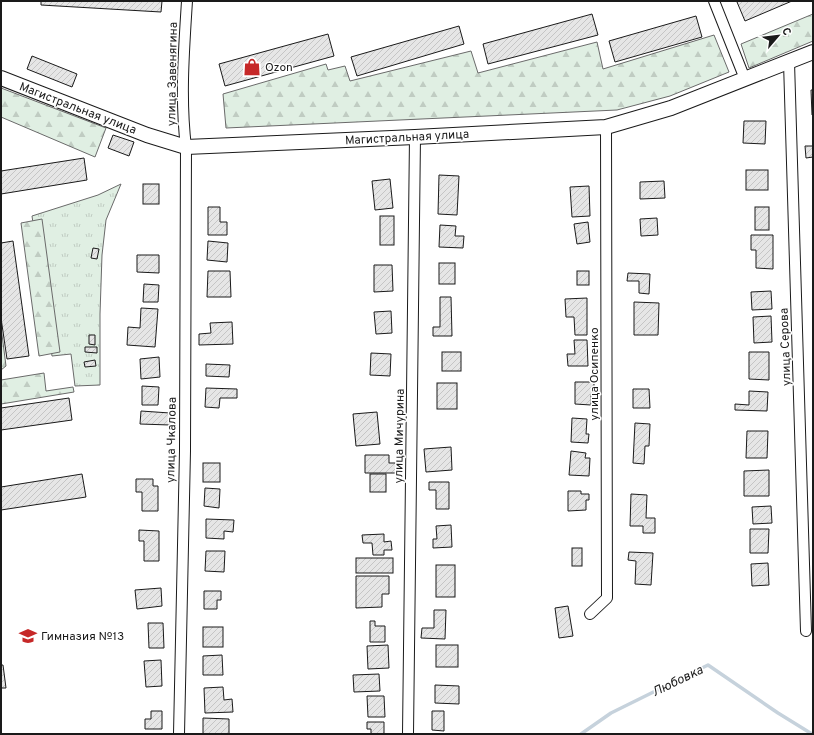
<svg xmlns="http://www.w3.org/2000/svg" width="814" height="735" viewBox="0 0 814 735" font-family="Overpass,sans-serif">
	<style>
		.grass { fill: url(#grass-tufts); stroke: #6a6a6a }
		.forest { fill: url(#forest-firs); stroke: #6a6a6a }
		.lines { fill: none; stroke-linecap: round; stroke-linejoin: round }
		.stream { stroke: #c6d2dc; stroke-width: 3.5 }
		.building { fill: url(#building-hatch); stroke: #1a1a1a }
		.minor-casing { stroke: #1a1a1a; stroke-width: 12 }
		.secondary-casing { stroke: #1a1a1a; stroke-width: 16 }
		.minor { stroke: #fff; stroke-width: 10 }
		.secondary { stroke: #fff; stroke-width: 14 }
		.labels { text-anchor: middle; stroke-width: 3; stroke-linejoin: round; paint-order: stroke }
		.poi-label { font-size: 12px; fill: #1a1a1a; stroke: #fff; text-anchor: start }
		.street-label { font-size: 12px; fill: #1a1a1a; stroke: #fff }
		.water-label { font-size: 13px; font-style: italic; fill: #1a1a1a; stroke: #fff }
	</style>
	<defs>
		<pattern id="grass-tufts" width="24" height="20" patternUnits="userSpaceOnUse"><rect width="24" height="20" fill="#e0efe3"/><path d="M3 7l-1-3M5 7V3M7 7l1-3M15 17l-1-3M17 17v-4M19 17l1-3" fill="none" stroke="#c0ccc2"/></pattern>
		<pattern id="forest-firs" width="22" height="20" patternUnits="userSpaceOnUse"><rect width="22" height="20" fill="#e0efe3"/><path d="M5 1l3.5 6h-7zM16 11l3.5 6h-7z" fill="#c0ccc2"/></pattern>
		<pattern id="building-hatch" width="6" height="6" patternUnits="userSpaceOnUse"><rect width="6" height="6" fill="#e6e6e6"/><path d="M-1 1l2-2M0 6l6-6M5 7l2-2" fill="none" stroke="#c5c5c5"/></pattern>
	</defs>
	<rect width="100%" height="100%" fill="#fff"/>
	<polygon class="grass" points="121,184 106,220 102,255 100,314 100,385 75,386 71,354 52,356 32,216 98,195"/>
	<g class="forest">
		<polygon points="813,14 813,41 749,68 741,44"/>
		<polygon points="714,35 729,72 670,96 617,110 226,128 223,94 326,64 328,70 345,66 350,81 471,51 478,73 597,42 603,69"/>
		<polygon points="1,88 106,128 95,157 1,117"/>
		<polygon points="42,219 60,352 39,356 21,223"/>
		<polygon points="1,327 6,366 1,370"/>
		<polygon points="44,373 46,391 73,387 74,392 1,404 1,380"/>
	</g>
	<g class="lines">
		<polyline class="stream" points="581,734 611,713 708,665 778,713 812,734"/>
	</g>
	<g class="building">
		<polygon points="41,1 162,1 161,12 41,5"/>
		<polygon points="739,1 792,1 745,21 737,2"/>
		<polygon points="592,14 598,35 488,64 483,44"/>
		<polygon points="696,16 702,37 615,62 609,41"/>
		<polygon points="459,26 464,44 357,76 351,57"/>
		<polygon points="328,34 334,56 225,86 219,64"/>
		<polygon points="32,56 77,74 72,87 27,69"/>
		<polygon points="811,90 813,90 813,115 812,115"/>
		<polygon points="744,121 766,121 765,144 743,143"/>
		<polygon points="113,135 134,142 129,156 108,148"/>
		<polygon points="805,146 813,146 813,157 806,158"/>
		<polygon points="84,158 87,180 1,194 1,171"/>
		<rect x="746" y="170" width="22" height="20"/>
		<polygon points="439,175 459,176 457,215 438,214"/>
		<polygon points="390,179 393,208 375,210 372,181"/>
		<polygon points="664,181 665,198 640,199 640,182"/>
		<rect x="143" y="184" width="16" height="20"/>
		<polygon points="589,186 590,216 572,217 570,187"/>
		<polygon points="208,207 220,207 220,222 227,222 227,235 208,235"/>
		<rect x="755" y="207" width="14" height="23"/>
		<rect x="380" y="216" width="14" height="29"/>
		<polygon points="657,218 658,235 641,236 640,219"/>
		<polygon points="588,222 590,242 577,244 574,224"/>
		<polygon points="440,225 456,226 455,236 464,236 463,248 439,247"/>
		<polygon points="751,235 773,235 773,269 756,268 756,250 751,250"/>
		<polygon points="13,241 29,356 7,359 1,318 1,243"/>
		<polygon points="208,241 228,243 227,262 207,260"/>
		<polygon points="93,248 99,249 97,259 91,258"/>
		<polygon points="137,255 159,255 159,273 137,272"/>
		<rect x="439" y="263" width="16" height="21"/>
		<polygon points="374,265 392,265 393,291 374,292"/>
		<polygon points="208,271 230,271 231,297 207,297"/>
		<rect x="577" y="271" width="12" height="14"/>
		<polygon points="628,273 650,274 649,294 639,293 639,281 627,281"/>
		<polygon points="144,284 159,285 158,302 143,302"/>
		<polygon points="771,291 772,309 752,310 751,292"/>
		<polygon points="440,297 451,297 452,336 433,336 433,327 440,327"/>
		<polygon points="587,298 587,335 575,335 574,317 566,317 565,299"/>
		<polygon points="634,302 659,303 658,335 634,335"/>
		<polygon points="141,308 158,309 155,347 127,345 128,327 140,328"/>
		<polygon points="391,311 392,333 376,334 374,312"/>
		<polygon points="771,316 772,342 754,343 753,317"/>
		<polygon points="232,322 233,344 199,345 199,334 211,333 210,323"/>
		<polygon points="89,335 95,335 95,345 89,344"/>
		<polygon points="574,340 587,340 588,366 568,366 567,354 575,354"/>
		<polygon points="85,347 97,347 97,353 85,352"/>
		<rect x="442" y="352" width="19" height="19"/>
		<polygon points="749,352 769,352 769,380 749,379"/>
		<polygon points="371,353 391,354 390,376 370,375"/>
		<polygon points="159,357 160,377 141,379 140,359"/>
		<polygon points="95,360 96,366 85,367 84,362"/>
		<polygon points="206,364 230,365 229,377 206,376"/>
		<polygon points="575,382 594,382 594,394 591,394 591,405 575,404"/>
		<rect x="437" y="383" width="20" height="26"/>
		<polygon points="142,386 159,387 158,405 142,405"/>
		<polygon points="206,388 237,389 237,398 220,398 219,408 205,407"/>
		<polygon points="633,389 649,389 650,408 633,408"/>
		<polygon points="749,391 768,392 767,411 735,410 735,404 749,405"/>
		<polygon points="69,398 72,420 1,430 1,408"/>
		<polygon points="141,411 170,413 170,425 140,424"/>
		<polygon points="377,412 380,444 356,446 353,414"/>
		<polygon points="572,418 587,419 586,434 589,434 588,443 571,442"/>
		<polygon points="635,423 650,424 649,446 645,446 644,464 633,463"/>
		<polygon points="747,431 768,431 767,458 746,458"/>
		<polygon points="451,447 452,470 426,472 424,449"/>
		<polygon points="571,451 586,453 585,458 590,458 589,476 569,475"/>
		<polygon points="365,455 389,455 389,463 399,463 399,473 365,473"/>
		<rect x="203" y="463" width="17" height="19"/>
		<polygon points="769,470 769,496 744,496 744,471"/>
		<polygon points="82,474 86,497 1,510 1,487"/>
		<rect x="370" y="474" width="16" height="18"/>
		<polygon points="136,479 153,479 153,486 158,486 158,511 142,511 142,492 136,492"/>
		<polygon points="429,482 449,482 449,509 436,509 436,490 429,490"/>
		<polygon points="205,488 220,489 219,508 204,506"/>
		<polygon points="568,491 581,491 581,494 589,494 589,500 586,500 586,510 568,511"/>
		<polygon points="631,494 647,495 646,518 655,518 655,533 643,533 643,526 630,526"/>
		<polygon points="771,506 772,523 753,524 752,507"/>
		<polygon points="206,519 234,520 233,532 224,531 224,539 206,538"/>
		<polygon points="451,525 452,547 433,548 433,539 437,539 436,526"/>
		<polygon points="750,529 769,529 768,553 750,553"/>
		<polygon points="139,530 159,531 159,561 144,561 144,541 139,541"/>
		<polygon points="384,534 384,542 391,541 392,550 384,550 384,555 373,555 372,543 363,543 362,535"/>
		<rect x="572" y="548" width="10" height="18"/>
		<polygon points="206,551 225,551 224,572 205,571"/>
		<polygon points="629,552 653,553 651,585 635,584 636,561 628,560"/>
		<rect x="356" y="558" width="37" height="15"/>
		<polygon points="768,563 769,585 752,586 751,564"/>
		<rect x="436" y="565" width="19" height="32"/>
		<polygon points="356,576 389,576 389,594 382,594 382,607 356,608"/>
		<polygon points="161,588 162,606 137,609 135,590"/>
		<polygon points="204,591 221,591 221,600 217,600 217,609 204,609"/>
		<polygon points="568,606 573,636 559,638 555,608"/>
		<polygon points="434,610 446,610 445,639 421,638 422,628 434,628"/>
		<polygon points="370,621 375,621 375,626 385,626 385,642 370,642"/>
		<polygon points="148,623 163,623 164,648 149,648"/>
		<rect x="203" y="627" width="20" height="20"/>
		<polygon points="388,645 389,668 368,669 367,646"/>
		<rect x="436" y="645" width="22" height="22"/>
		<polygon points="222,655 223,675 203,675 203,656"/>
		<polygon points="161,660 162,686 146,687 144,661"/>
		<polygon points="1,665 3,665 6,688 1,688"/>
		<polygon points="379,674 380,691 354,692 353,675"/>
		<polygon points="435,685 459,686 459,704 435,703"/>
		<polygon points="223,687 224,700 232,699 233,712 205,713 204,688"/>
		<polygon points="367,696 384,696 385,717 368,717"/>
		<polygon points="151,711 162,711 162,729 145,729 145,719 151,719"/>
		<polygon points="432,711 444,711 444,731 432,730"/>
		<polygon points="203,718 229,719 229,734 203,734"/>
		<polygon points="367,722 384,722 384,734 371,734 371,729 367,729"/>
	</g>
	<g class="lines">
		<g class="minor-casing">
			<g id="minor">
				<polyline points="714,1 745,79"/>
				<polyline points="789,62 806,631"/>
				<polyline points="590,614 607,598 606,127"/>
				<path d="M179,734L185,451L186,147C180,99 184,49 187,1"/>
				<polyline points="408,734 415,137"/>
			</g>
		</g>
		<g class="secondary-casing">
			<polyline id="secondary" points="1,78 147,135 186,147 415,137 606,127 671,108 813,52"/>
		</g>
		<use href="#minor" class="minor"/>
		<use href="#secondary" class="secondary"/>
	</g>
	<defs>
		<g id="shop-bare" transform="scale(1.38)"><path d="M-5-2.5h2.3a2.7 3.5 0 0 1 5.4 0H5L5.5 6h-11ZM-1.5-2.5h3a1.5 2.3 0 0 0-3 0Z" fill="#c62828" stroke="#fff" stroke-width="2.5" paint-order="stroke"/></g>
		<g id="school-bare" transform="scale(1.38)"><path d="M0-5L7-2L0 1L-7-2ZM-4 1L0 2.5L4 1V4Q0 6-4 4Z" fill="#c62828" stroke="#fff" stroke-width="2.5" paint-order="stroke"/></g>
	</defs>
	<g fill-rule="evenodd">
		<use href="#shop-bare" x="252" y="67"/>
		<use href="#school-bare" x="28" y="636"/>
	</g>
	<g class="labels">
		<g class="poi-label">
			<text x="265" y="71">Ozon</text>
			<text x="41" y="640">Гимназия №13</text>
		</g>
		<g class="street-label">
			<text transform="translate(172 74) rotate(-89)" y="4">улица Завенягина</text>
			<text transform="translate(78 108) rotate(21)" y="4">Магистральная улица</text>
			<text transform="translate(407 137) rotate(-3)" y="4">Магистральная улица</text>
			<text transform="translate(785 347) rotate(-92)" y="4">улица Серова</text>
			<text transform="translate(594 374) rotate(-90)" y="4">улица Осипенко</text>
			<text transform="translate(399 436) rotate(-89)" y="4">улица Мичурина</text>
			<text transform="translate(171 440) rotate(-89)" y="4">улица Чкалова</text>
		</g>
		<g class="water-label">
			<text transform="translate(677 680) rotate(-26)" y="5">Любовка</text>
		</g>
	</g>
	<rect width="814" height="735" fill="none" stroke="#1a1a1a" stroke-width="4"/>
	<g transform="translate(778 36) rotate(62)" stroke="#ffffff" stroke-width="3" paint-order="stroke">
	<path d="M0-3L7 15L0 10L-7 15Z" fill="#1a1a1a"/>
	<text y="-6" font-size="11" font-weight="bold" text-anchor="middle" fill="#1a1a1a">С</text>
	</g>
</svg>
